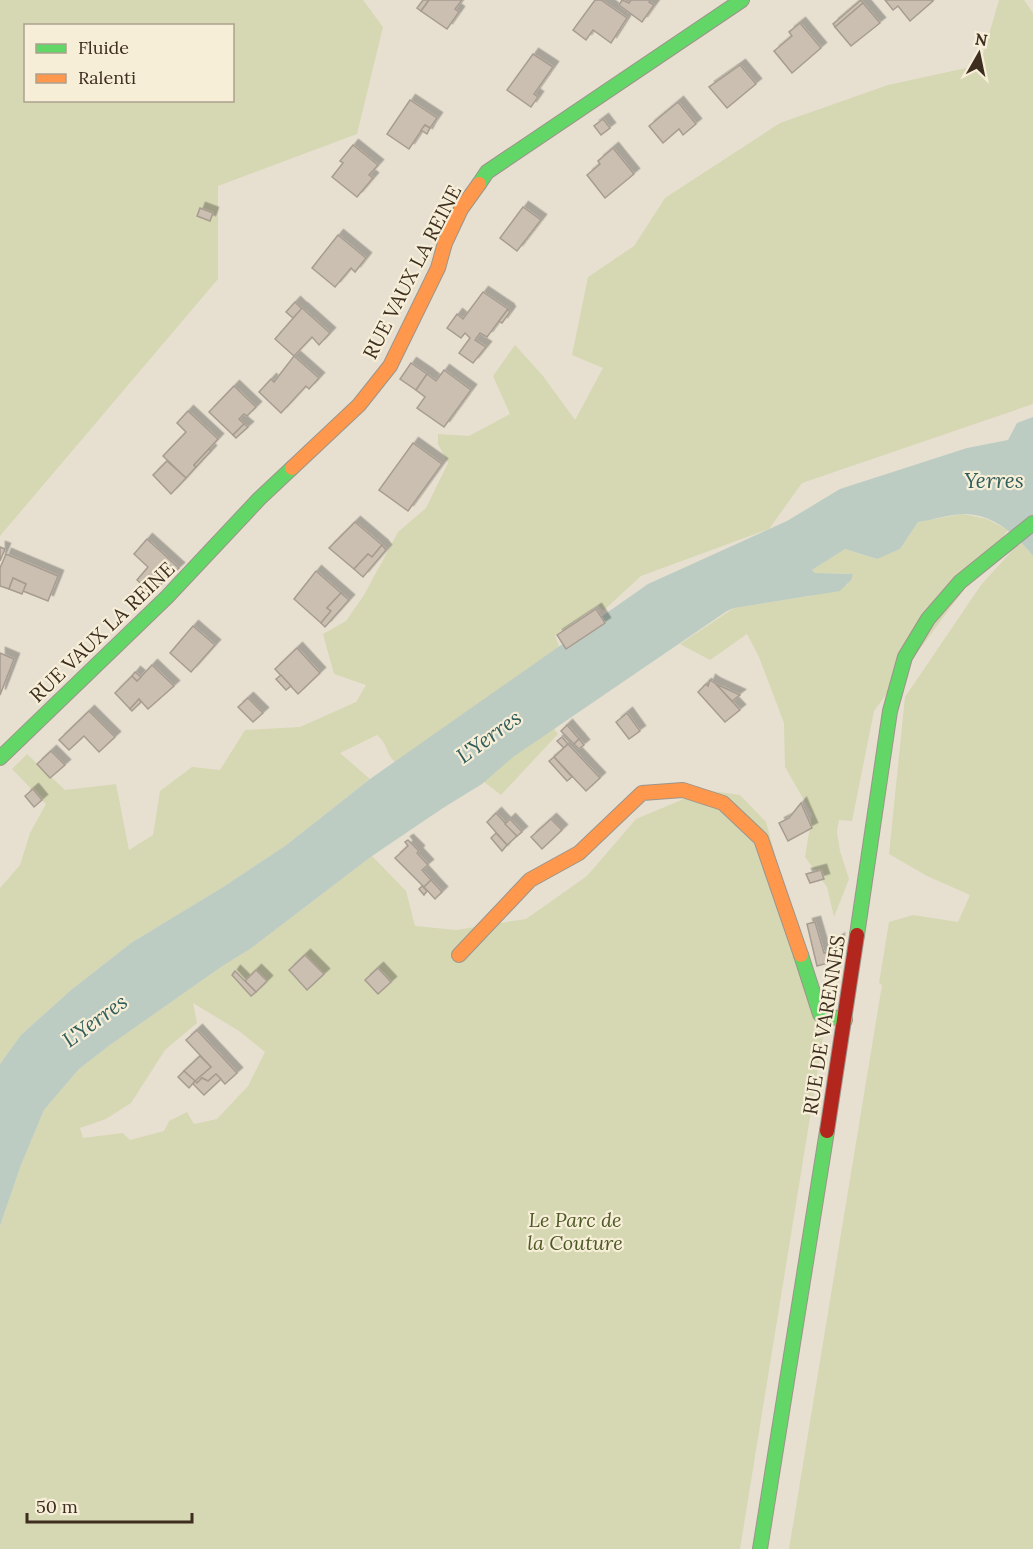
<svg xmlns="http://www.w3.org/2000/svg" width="1033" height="1549" viewBox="0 0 1033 1549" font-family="Lora,serif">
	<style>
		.green { fill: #d6d7b3; fill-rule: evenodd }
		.water { fill: #bcccc2 }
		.building { fill: #cbbfb2; stroke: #a89c90; stroke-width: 1.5; filter: url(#shadow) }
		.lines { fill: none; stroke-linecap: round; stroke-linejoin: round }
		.fast-casing { stroke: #9c958a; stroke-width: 16 }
		.slow-casing { stroke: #9c958a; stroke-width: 16 }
		.jam-casing { stroke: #9c958a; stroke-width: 16 }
		.fast { stroke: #63d668; stroke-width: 14 }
		.slow { stroke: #ff974d; stroke-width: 14 }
		.jam { stroke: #b3261e; stroke-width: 14 }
		.labels { text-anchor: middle; stroke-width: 4.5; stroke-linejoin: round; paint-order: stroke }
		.street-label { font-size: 20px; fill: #3d2e20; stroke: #f7eed8 }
		.park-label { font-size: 20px; font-style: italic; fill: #4d5a26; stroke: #f7eed8 }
		.water-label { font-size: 21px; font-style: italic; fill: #2f5d5a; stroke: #f7eed8 }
	</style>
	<defs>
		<filter id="shadow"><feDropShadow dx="5.5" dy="-5.5" stdDeviation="0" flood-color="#0004"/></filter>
	</defs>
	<rect width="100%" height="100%" fill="#e7e0d1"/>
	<g class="green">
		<path d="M0,0H363L383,27L357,134L218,186V279L0,536ZM26,26H232V100H26Z"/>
		<path d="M999,0H1024L1033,13V404L802,483L769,529L641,576L603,611L598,605L555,635L559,647L524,672L531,723L554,729L558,734L501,795L462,765L418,746L395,762C385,753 389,745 377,735L340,753L370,779L285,846L223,887L131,943L71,990L21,1035L0,1064V888L20,865L30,833L46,804L12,769L27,754L65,790L116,784L129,850L153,835L160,791L192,767L220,770L245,730L300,727L356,702L366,685L334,674L323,634L346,621L364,595L398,532L426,508L448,463L438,444V434L469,436L510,414L493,376L515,345L543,376L575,420L603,368L572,355L588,277L634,246L665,198L780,123L888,85L980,65Z"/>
		<polygon points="963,514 987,519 1008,530 874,711 852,821 839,820 837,832 840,851 849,879 834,917 827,887 805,857 812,814 785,767 784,723 759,657 747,634 710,660 680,644 734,608 810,596 847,585 853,574 815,573 812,570 845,549 876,559 900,549 918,522"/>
		<polygon points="1021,541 1033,556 1033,1549 789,1549 882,985 879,983 889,922 913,915 958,922 970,895 927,876 889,854 905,697 981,585"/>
		<path d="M705,790L740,795L766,822L824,1031L740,1549H0V1226L21,1165L44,1110L79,1069L110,1045L221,967L250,949L372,856L406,891L415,926L456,930L526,919L587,876L636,819ZM193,1003L239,1031L265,1052L248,1086L217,1119L194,1124L187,1112L169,1121L164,1131L130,1140L123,1133L83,1138L80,1128L106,1119L131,1103L165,1050L197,1023Z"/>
	</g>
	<path class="water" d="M1033,417V556C1017,535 994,515 966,514C950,514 933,520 918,522L900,549L877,559L845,549L812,570L815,573L853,574L851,580L840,591L734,608L727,611L513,757L482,784L443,808L372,856L250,949L221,967L110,1045L79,1069L44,1110L21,1165L0,1226V1064L21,1035L71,990L131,943L223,887L285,846L370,779L648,584L787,521L840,489L967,448L1008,440L1017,423Z"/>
	<g class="building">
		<polygon points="423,0 429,0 421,11 417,8"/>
		<polygon points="429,0 462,0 455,9 459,12 447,29 421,11"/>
		<polygon points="595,0 601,0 627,18 611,43 593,30 586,40 573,30"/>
		<polygon points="622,0 629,3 631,0 651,0 649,2 654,5 642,22 619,5"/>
		<polygon points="861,0 863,3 835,27 833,24"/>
		<polygon points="885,0 932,0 933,1 910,21 898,6 893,10"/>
		<polygon points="863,3 880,23 851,46 835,27"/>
		<polygon points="800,23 821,48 792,73 774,51 792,36 789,32"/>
		<polygon points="533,54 553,67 534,94 538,97 531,107 507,90"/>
		<polygon points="740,65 756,84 727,108 709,87"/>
		<polygon points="410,100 437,118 430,128 425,125 409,149 387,134"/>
		<polygon points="678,102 696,124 683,135 679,129 663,143 649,126"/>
		<polygon points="603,119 610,128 601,135 594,126"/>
		<polygon points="425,125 430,128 427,134 421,130"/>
		<polygon points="353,145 378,165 369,175 373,178 357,197 332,177 343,163 340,161"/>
		<polygon points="613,148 634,174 605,198 587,175 600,164 598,161"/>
		<polygon points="523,207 541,220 517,251 500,238"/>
		<polygon points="200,208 213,213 210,221 197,216"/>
		<polygon points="338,235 366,258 355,272 351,268 335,287 312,268"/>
		<polygon points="483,292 508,309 487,337 480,333 475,340 486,347 473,363 459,353 470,338 465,333 461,338 447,328 457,314 463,319"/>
		<polygon points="295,302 302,309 293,318 286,312"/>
		<polygon points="302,308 330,333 319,345 312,337 294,356 275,339"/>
		<polygon points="508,309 510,312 502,323 499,321"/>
		<polygon points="294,356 319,378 309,389 306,386 281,413 259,392 271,379 274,382"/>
		<polygon points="411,363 427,374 416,390 400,379"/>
		<polygon points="444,370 471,390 444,427 417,408 425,397 416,390 427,374 436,381"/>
		<polygon points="234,386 256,407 247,416 244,414 239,419 244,424 233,435 209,412"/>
		<polygon points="188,411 218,439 194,465 196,467 186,478 163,456 186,432 177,423"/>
		<polygon points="244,424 248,427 236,438 233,435"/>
		<polygon points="413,443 442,464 408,511 379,490"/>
		<polygon points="209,449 211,451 196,467 194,465"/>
		<polygon points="167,461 186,478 171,494 153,475"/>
		<polygon points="355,522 382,545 372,557 368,554 354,569 329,548"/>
		<polygon points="147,539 179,568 151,593 137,580 148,567 134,554"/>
		<polygon points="382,545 386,550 363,577 354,569 368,554 372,557"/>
		<polygon points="0,547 5,549 0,561"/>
		<polygon points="6,554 58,576 48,601 23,591 26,584 13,578 9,589 0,586 0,568"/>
		<polygon points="316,571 341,593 327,608 331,611 321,623 294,599"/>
		<polygon points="13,578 26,584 22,594 9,589"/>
		<polygon points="341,593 349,600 325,627 321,623 331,611 327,608"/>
		<polygon points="596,609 605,623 566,649 557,635"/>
		<polygon points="193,626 215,645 191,672 170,653"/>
		<polygon points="297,648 320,673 298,694 275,669"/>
		<polygon points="0,653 14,659 0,695"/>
		<polygon points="152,665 174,686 148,709 139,699 130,709 115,693 132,676 137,681"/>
		<polygon points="135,672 141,677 137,681 132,676"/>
		<polygon points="281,675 291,686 286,690 276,679"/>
		<polygon points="710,680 716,684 740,710 725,722 698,692 706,684 708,686"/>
		<polygon points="716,684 740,695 732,701"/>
		<polygon points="248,698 263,713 253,722 238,707"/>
		<polygon points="139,699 141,702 132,711 130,709"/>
		<polygon points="89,711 115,737 99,752 84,736 69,750 59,740"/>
		<polygon points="627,713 640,731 629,739 616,722"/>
		<polygon points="567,725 579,739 574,744 561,731"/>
		<polygon points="562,737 568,744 564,748 557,741"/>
		<polygon points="579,739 584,745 579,749 574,744"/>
		<polygon points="568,744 600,778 586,791 554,757"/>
		<polygon points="51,751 65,765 50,778 37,764"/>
		<polygon points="554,757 572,777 567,781 549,761"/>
		<polygon points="33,789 42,800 34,807 25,796"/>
		<polygon points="801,803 812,828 788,841 779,823 789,818"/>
		<polygon points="496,813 517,836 507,845 487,822"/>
		<polygon points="510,819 522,832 517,836 505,824"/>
		<polygon points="551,819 562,830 542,849 531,837"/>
		<polygon points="496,833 507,845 502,851 491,838"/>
		<polygon points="408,840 419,851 417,853 428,865 422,870 431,880 424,887 395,858 408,846 405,842"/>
		<polygon points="821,870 824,879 810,883 806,874"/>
		<polygon points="431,880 442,892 435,899 424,887"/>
		<polygon points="422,886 427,891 424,895 419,889"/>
		<polygon points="815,922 824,953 830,951 828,963 817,966 807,924"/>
		<polygon points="839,939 837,960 835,960 836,941"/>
		<polygon points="836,941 835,960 828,963 830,951 834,950 832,942"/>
		<polygon points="305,955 324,974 307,990 289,970"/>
		<polygon points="378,968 391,982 378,994 365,980"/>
		<polygon points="256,970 267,981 256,992 245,981"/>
		<polygon points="235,971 256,992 251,996 232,975"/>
		<polygon points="197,1030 237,1073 225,1084 216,1074 208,1081 202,1078 197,1083 195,1081 211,1067 186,1040"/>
		<polygon points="200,1056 211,1067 195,1081 184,1071"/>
		<polygon points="184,1071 195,1081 189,1088 178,1077"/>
		<polygon points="216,1074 221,1079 204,1095 193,1084 195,1081 197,1083 202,1078 208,1081"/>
	</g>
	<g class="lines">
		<g class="fast-casing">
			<g id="fast">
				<polyline points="479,184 487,172 742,0"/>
				<polyline points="0,758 167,597 259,499 292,468"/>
				<polyline points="857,935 890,711 905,657 928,619 960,582 1033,523"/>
				<polyline points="801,955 820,1014 845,1020"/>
				<polyline points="760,1549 827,1131"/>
			</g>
		</g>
		<g class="slow-casing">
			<g id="slow">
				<polyline points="292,468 359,405 390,366 438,268 445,243 461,209 479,184"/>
				<polyline points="459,955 530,880 579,853 642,793 683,790 723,803 761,839 801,955"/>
			</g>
		</g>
		<g class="jam-casing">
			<polyline id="jam" points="827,1131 857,935"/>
		</g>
		<use href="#fast" class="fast"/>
		<use href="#slow" class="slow"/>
		<use href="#jam" class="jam"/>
	</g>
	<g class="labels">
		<g class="street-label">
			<text transform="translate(412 272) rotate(-63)" y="7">RUE VAUX LA REINE</text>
			<text transform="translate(102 632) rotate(-44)" y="7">RUE VAUX LA REINE</text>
			<text transform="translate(824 1025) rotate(-81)" y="7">RUE DE VARENNES</text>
		</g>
		<g class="park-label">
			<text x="575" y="1227">Le Parc de<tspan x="575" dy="23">la Couture</tspan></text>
		</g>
		<g class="water-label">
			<text x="994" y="488">Yerres</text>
			<text transform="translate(489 737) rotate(-36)" y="7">L'Yerres</text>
			<text transform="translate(95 1021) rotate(-36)" y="7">L'Yerres</text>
		</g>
	</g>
	<rect x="24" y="24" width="210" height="78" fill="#f7eed8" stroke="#ada18e" stroke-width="1.5"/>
	<rect x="36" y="44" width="30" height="9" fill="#63d668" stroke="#ada18e" stroke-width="1.5"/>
	<text x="78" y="54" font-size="18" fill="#3d2e20">Fluide</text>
	<rect x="36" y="74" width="30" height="9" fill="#ff974d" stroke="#ada18e" stroke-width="1.5"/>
	<text x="78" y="84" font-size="18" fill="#3d2e20">Ralenti</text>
	<g transform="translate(979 54) rotate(9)" stroke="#f7eed8" stroke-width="4.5" paint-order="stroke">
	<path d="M0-4.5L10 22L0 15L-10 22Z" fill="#3d2e20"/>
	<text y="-9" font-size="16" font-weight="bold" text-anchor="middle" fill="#3d2e20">N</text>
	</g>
	<path d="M27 1513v9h165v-9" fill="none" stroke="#3d2e20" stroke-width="3"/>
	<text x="36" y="1513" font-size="18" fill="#3d2e20" stroke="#f7eed8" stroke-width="4.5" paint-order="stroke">50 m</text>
</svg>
